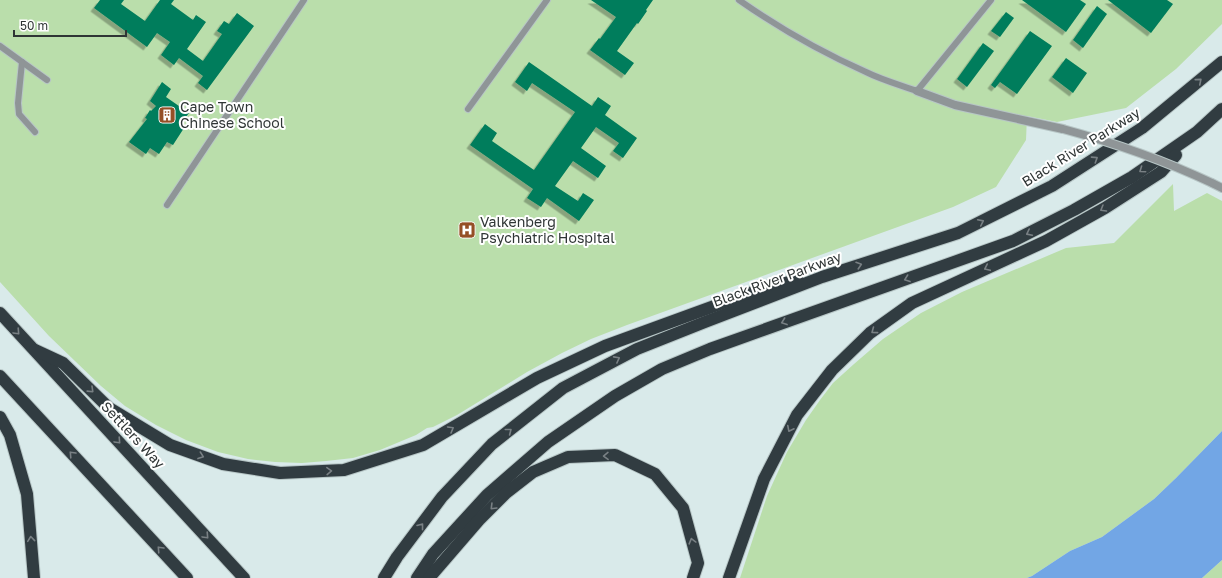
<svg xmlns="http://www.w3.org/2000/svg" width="1222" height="578" viewBox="0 0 1222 578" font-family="'Golos Text',sans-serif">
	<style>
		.green { fill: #badeab }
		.water { fill: #72a6e5 }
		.building { fill: #017d5b; filter: url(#shadow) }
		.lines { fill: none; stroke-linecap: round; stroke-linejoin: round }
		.service-casing { stroke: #b7c6c6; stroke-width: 8 }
		.minor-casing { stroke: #b7c6c6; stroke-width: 10 }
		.motorway-casing { stroke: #b7c6c6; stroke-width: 14 }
		.service { stroke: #8f9597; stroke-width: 6 }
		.minor { stroke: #8f9597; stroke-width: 8 }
		.motorway { stroke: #313c41; stroke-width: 12 }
		.minor-bridge-casing { stroke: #b7c6c6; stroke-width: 10; stroke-linecap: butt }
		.minor-bridge { stroke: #8f9597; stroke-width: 8 }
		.oneway { stroke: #798084 }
		.labels { text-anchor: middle; stroke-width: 4; stroke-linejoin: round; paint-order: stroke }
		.poi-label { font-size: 14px; fill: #2f3535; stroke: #fff; text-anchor: start }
		.street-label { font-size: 14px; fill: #2f3535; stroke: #fff }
	</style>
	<defs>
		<filter id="shadow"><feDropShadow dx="-3.5" dy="3.5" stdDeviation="0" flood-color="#0004"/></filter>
	</defs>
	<rect width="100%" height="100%" fill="#d9eaea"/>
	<g class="green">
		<polygon points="0,0 1222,0 1222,24 1176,69 1126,108 1057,122 1027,116 1026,140 996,187 953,207 627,325 591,339 562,353 527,372 457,415 433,427 427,428 416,435 380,450 353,458 326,461 302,463 275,462 248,459 218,452 186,440 156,425 125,406 101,386 49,336 0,282"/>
		<polygon points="1173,184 1174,211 1207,193 1222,201 1222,431 1176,478 1154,499 1102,537 1070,551 1032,576 1027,578 740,578 767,496 787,452 806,420 820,400 833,383 854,364 883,339 921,313 962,292 1066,248 1114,243"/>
		<polygon points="1222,560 1222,578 1202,578"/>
	</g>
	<polygon class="water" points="1222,431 1222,560 1202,578 1027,578 1032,576 1070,551 1102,537 1154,499 1176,478"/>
	<g class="building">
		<polygon points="100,0 124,0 121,4 145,21 160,0 174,0 171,4 193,20 196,15 206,22 187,49 203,61 222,34 217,31 224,21 229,24 237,13 254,26 207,90 198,83 203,76 179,58 174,65 161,55 170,42 157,33 147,47 94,8"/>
		<polygon points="591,0 653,0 646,10 647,11 638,24 637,23 617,51 634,63 625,75 590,50 599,38 600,39 616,17"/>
		<polygon points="1022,0 1080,0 1086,4 1066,32"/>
		<polygon points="1108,0 1167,0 1173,4 1151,33"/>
		<polygon points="1097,6 1107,14 1083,48 1073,40"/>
		<polygon points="1006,12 1014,18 1000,37 991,31"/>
		<polygon points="1030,31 1052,46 1017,94 1000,82 995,88 991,85"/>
		<polygon points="983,43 994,51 967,87 957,79"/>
		<polygon points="1066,58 1087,73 1073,93 1052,77"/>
		<polygon points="529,62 592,106 598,97 611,106 605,115 637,138 623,158 613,151 619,143 596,127 581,148 606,166 598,178 573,161 555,186 578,201 583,193 594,200 579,221 547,198 541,207 527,198 533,189 470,145 485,124 497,133 492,141 534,170 575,112 532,83 527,91 515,82"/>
		<polygon points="162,82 171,89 166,97 189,113 180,125 184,128 173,145 167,142 159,154 150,148 146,154 129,142 147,119 145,118 150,110 151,111 156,106 150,101"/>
	</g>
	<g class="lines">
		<g class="service-casing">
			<g id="service">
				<path d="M739,0C779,28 821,52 866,72C882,80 900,85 917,91L991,0"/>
				<polyline points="0,46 47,80"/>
				<polyline points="22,62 18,103 19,114 35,132"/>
				<polyline points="468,109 547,0"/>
				<polyline points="167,205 304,0"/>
			</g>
		</g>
		<g class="minor-casing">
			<g id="minor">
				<polyline points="917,91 955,105 1063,129"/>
				<polyline points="1212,183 1222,188"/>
			</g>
		</g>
		<g class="motorway-casing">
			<g id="motorway">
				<polyline points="0,313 244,578"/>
				<polyline points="35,350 63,363 109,408 170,445 223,464 280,473 344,470 423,445 537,378 605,346 772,285 798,281"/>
				<polyline points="0,376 187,578"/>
				<polyline points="0,417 10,435 27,494 34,578"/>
				<polyline points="384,578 397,557 442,497 492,444 563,388 637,349 705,322 822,277 958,233 1052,186 1142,128 1222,62"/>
				<polyline points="417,578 433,554 487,495 548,442 615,396 662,369 710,349 1013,241 1074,210 1132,177 1197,132 1222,109"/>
				<polyline points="429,578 479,520 506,493 533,472 568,457 615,455 655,474 683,508 698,563 693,578"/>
				<polyline points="729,578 764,479 797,415 832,370 870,333 912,303 1046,241 1105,208 1161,172 1176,155"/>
			</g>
		</g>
		<use href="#service" class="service"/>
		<use href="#minor" class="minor"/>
		<use href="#motorway" class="motorway"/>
		<g class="minor-bridge-casing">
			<path id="minor-bridge" d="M1063,129C1115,143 1163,160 1212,183"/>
		</g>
		<use href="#minor-bridge" class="minor-bridge"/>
	</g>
	<defs><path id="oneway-chevron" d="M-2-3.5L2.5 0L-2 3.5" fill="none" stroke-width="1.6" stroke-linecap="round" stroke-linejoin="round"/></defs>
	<g class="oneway">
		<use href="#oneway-chevron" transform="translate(1199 81) rotate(-40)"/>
		<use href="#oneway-chevron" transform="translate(1095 159) rotate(-33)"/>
		<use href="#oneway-chevron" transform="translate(1142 170) rotate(145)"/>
		<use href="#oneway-chevron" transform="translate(1103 209) rotate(150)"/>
		<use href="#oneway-chevron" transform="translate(981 222) rotate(-26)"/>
		<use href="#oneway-chevron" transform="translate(1029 233) rotate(153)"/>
		<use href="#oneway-chevron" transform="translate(859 265) rotate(-18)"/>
		<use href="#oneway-chevron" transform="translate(987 268) rotate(155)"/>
		<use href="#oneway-chevron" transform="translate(907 279) rotate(160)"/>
		<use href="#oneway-chevron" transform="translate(784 322) rotate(160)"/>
		<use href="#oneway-chevron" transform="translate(874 331) rotate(143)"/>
		<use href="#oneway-chevron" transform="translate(17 332) rotate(47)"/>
		<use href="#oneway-chevron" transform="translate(617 359) rotate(-28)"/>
		<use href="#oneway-chevron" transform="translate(91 390) rotate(44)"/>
		<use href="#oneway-chevron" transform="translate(451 429) rotate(-30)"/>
		<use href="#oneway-chevron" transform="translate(790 429) rotate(117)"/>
		<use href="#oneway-chevron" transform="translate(509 431) rotate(-38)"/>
		<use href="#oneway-chevron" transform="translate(118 441) rotate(47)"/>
		<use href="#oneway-chevron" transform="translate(72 454) rotate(-133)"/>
		<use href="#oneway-chevron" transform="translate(201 456) rotate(20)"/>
		<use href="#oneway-chevron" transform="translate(606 456) rotate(179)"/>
		<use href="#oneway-chevron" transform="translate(329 471) rotate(-2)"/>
		<use href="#oneway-chevron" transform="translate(493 507) rotate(135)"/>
		<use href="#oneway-chevron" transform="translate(421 526) rotate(-52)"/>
		<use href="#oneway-chevron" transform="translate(206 536) rotate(47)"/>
		<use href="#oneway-chevron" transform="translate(31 539) rotate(-96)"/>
		<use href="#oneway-chevron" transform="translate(692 541) rotate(-105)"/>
		<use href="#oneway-chevron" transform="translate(160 549) rotate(-133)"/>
	</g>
	<defs>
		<g id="building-square" transform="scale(0.9)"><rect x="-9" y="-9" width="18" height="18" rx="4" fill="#954f26" stroke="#fff"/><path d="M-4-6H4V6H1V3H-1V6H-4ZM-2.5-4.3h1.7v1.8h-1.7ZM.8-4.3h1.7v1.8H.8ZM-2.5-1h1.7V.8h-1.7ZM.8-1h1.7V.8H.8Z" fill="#fff"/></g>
		<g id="hospital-square" transform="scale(0.9)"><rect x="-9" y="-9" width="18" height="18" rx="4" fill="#954f26" stroke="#fff"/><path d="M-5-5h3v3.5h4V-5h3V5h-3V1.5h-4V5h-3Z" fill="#fff"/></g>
	</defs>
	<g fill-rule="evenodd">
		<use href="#building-square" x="167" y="115"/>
		<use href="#hospital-square" x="467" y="230"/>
	</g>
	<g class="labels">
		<g class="poi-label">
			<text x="180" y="112">Cape Town<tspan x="180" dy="16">Chinese School</tspan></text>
			<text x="480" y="227">Valkenberg<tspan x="480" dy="16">Psychiatric Hospital</tspan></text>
		</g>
		<g class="street-label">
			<text transform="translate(1081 147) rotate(-32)" y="5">Black River Parkway</text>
			<text transform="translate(777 279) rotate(-20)" y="5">Black River Parkway</text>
			<text transform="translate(133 435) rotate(47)" y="5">Settlers Way</text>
		</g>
	</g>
	<path d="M14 30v6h112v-6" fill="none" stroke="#2f3535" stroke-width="2"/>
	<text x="20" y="30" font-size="12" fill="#2f3535" stroke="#ffffff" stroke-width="3" paint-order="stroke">50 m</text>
</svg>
